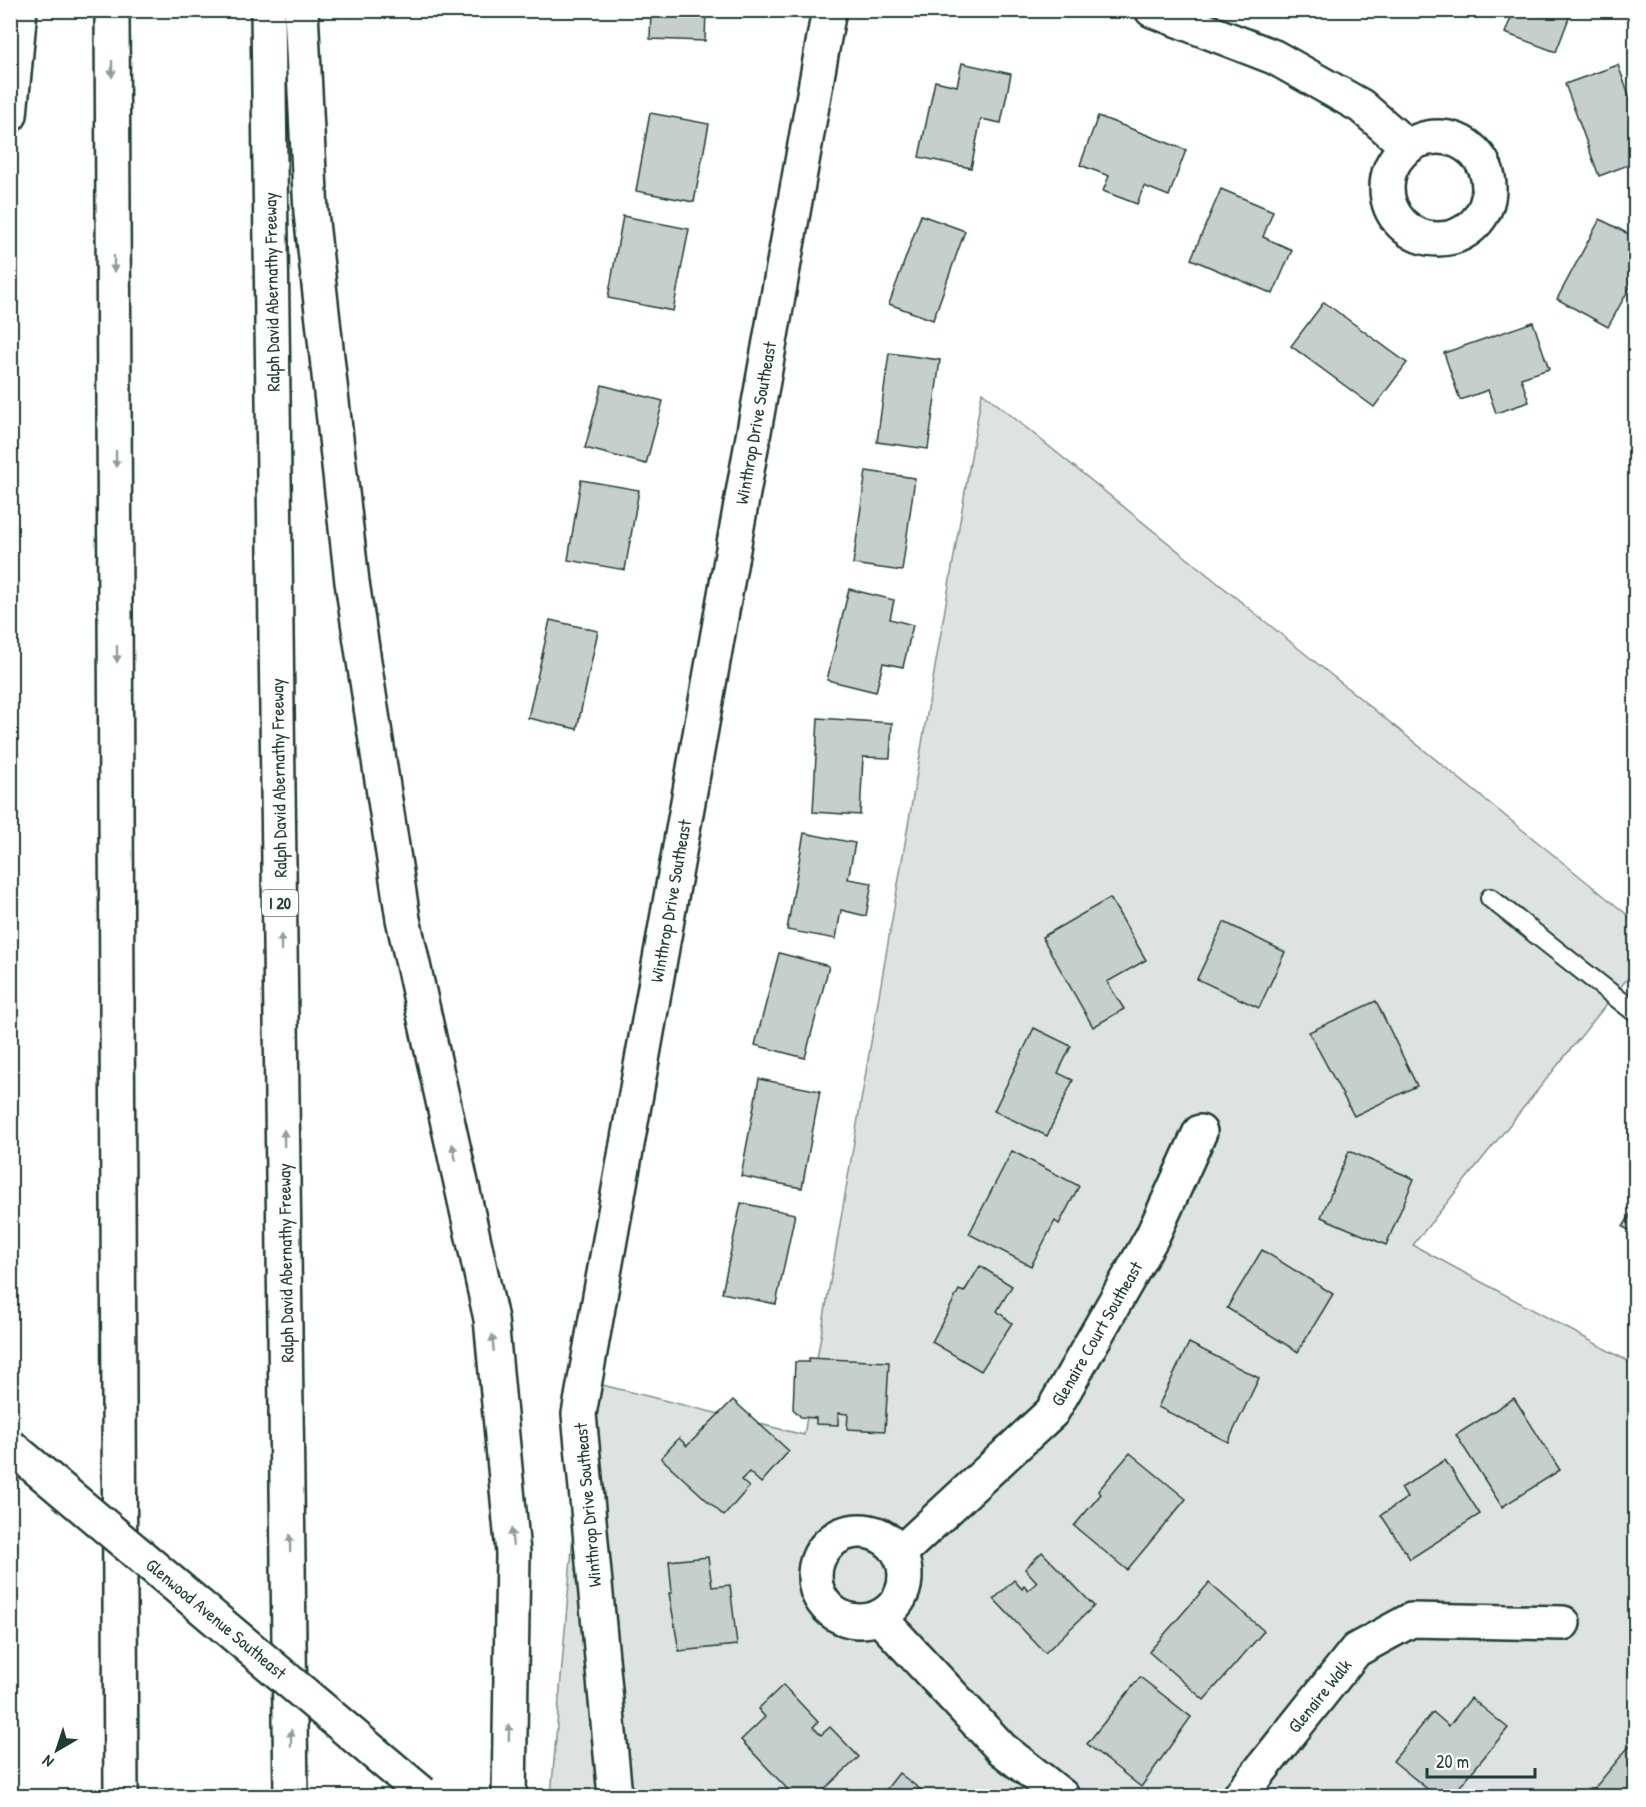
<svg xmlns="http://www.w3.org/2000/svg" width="1646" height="1807" viewBox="0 0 1646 1807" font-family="'Patrick Hand',sans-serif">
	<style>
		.green { fill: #dee3e2; stroke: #7e908b; stroke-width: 1.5 }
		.building { fill: #c7cfcc; stroke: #1f3d34; stroke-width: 1.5 }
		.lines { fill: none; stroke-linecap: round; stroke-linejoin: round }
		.service-casing { stroke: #1f3d34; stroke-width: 22 }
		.minor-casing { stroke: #1f3d34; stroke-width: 38 }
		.motorway-casing { stroke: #1f3d34; stroke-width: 38 }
		.service { stroke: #fff; stroke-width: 18 }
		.minor { stroke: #fff; stroke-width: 33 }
		.motorway { stroke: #fff; stroke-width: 33 }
		.secondary-bridge-casing { stroke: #1f3d34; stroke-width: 38; stroke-linecap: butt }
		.secondary-bridge { stroke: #fff; stroke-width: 33 }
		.oneway { fill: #8f9e9a }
		.labels { text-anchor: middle; stroke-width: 5; stroke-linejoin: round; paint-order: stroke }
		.shield { fill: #fff; stroke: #627771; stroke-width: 1.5 }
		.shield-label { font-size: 16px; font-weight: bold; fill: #1f3d34 }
		.street-label { font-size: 18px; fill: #1f3d34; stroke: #fff }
	</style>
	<rect width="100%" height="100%" fill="#fff"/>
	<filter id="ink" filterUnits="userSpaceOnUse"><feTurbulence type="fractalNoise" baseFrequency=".0167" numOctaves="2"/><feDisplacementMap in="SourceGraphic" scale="12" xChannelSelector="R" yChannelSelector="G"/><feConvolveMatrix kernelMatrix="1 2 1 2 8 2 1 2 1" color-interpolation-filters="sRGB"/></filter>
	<g filter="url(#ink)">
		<polygon class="green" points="982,392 1635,921 1635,969 1413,1245 1635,1365 1635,1796 551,1796 586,1381 804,1435"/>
		<g class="building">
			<polygon points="651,10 706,10 705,41 650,39"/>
			<polygon points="1514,10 1572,10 1556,52 1505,33"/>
			<polygon points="962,63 1011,74 1001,123 981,119 971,168 919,157 935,81 957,86"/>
			<polygon points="1618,65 1636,114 1636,162 1599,176 1565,84"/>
			<polygon points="650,113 709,124 694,202 636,191"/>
			<polygon points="1098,116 1186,150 1169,196 1144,186 1137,204 1103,191 1109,176 1080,165"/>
			<polygon points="1221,189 1273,211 1263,237 1292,250 1273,294 1191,259"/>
			<polygon points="921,215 965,231 933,320 889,304"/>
			<polygon points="623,216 689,229 673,311 608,298"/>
			<polygon points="1600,219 1636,238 1636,276 1608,327 1557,299"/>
			<polygon points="1324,302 1407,363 1374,407 1291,346"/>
			<polygon points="1533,322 1549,369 1521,378 1529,402 1496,413 1488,390 1460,400 1444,353"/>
			<polygon points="889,353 940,360 928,449 877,442"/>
			<polygon points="602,385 663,401 646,464 585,448"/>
			<polygon points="866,471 915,478 902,571 853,564"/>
			<polygon points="581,480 639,490 625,570 568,560"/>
			<polygon points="849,589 894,600 890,619 913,625 903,667 883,663 876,692 827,680"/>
			<polygon points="550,620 598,631 577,729 528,718"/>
			<polygon points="818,718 892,723 890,758 863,757 860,815 813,812"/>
			<polygon points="804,833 855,843 848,879 872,883 866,916 841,910 836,939 787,930"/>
			<polygon points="1110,898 1146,960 1107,982 1124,1009 1093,1027 1042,937"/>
			<polygon points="1224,922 1285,952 1259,1008 1197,979"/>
			<polygon points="779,953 829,966 805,1058 755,1045"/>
			<polygon points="1376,1001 1417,1086 1354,1116 1309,1032"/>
			<polygon points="1034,1028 1071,1046 1058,1073 1073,1080 1047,1136 994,1111"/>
			<polygon points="759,1079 820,1091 802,1188 741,1176"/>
			<polygon points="1012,1151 1079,1186 1059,1224 1055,1221 1031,1266 969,1234"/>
			<polygon points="1349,1151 1414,1179 1386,1245 1321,1217"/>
			<polygon points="741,1203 795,1214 776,1304 722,1293"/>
			<polygon points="1636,1205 1636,1234 1623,1227"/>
			<polygon points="1262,1250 1333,1294 1298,1352 1227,1308"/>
			<polygon points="980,1266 1012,1286 997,1311 1012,1323 981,1371 932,1342 959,1290 964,1292"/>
			<polygon points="1189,1343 1259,1378 1228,1442 1158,1407"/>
			<polygon points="809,1358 889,1362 885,1431 847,1429 848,1414 838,1413 838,1425 816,1424 816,1418 801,1417 793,1409 795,1362 809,1362"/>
			<polygon points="1514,1398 1560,1470 1502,1507 1456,1435"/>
			<polygon points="733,1400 789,1451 761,1483 749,1472 741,1480 749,1487 724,1516 661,1458 679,1438 687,1446"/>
			<polygon points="1130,1453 1186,1499 1127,1570 1074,1526 1101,1494 1098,1491"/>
			<polygon points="1445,1460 1480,1514 1410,1559 1381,1515 1407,1498 1401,1488"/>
			<polygon points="1042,1552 1094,1606 1045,1653 994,1599 1014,1580 1022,1589 1024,1586 1028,1591 1037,1582 1025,1569"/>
			<polygon points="708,1557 712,1587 730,1585 737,1645 679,1651 669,1593 672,1593 669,1561"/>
			<polygon points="1209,1583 1264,1631 1204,1700 1149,1652"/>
			<polygon points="1140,1677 1191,1717 1141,1787 1087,1744"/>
			<polygon points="783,1685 818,1722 813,1727 821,1735 830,1727 859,1757 817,1796 794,1796 741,1740 765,1717 758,1709"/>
			<polygon points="1471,1698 1508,1728 1452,1796 1436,1796 1393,1761 1433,1712 1449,1726"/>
			<polygon points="1636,1738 1636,1796 1601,1796 1593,1790"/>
			<polygon points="899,1773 929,1796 881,1796"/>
		</g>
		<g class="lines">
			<g class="service-casing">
				<polyline id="service" points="1490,898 1636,1013"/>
			</g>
			<g class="minor-casing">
				<g id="minor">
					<polyline points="1152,10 1274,57 1361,106 1408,147"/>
					<circle cx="1438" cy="188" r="51"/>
					<circle cx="860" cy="1576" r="45"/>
					<polyline points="900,1553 1052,1412 1152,1237 1200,1132"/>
					<polyline points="879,1617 1002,1749 1062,1796"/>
					<polyline points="615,1796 579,1414 829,10"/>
					<polyline points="1240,1796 1356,1650 1411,1620 1563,1623"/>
				</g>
			</g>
			<g class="motorway-casing">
				<g id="motorway">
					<polyline points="112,10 121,1796"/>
					<polyline points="268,10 291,1796"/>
					<polyline points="301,10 311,213 352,582 403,919 491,1319 513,1553 509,1796"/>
					<polyline points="10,115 20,10"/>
				</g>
			</g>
			<use href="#service" class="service"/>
			<use href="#minor" class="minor"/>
			<use href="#motorway" class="motorway"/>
			<g class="secondary-bridge-casing">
				<polyline id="secondary-bridge" points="10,1446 422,1793"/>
			</g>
			<use href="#secondary-bridge" class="secondary-bridge"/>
		</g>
		<defs><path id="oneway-solid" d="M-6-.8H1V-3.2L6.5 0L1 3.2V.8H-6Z" transform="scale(1.5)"/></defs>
		<g class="oneway">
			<use href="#oneway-solid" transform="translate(112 69) rotate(90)"/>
			<use href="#oneway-solid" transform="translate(114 264) rotate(90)"/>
			<use href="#oneway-solid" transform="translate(116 459) rotate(90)"/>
			<use href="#oneway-solid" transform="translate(117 654) rotate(90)"/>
			<use href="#oneway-solid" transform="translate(281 943) rotate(-91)"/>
			<use href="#oneway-solid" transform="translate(284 1138) rotate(-91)"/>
			<use href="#oneway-solid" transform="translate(454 1152) rotate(-102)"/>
			<use href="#oneway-solid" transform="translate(493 1343) rotate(-95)"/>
			<use href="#oneway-solid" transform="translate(512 1537) rotate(-95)"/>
			<use href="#oneway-solid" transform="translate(290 1543) rotate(-91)"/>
			<use href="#oneway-solid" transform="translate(509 1732) rotate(-89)"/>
			<use href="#oneway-solid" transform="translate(291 1738) rotate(-90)"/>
		</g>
	</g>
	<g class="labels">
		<rect class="shield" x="262" y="890" width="36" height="26" rx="4.5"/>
		<g class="shield-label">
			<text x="280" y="909">I 20</text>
		</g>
		<g class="street-label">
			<text transform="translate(272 292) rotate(-91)" y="6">Ralph David Abernathy Freeway</text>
			<text transform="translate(756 423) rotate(-80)" y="6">Winthrop Drive Southeast</text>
			<text transform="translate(279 778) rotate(-91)" y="6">Ralph David Abernathy Freeway</text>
			<text transform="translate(671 901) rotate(-80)" y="6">Winthrop Drive Southeast</text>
			<text transform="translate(286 1263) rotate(-91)" y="6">Ralph David Abernathy Freeway</text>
			<text transform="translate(1097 1334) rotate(-60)" y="6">Glenaire Court Southeast</text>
			<text transform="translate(588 1505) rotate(-95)" y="6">Winthrop Drive Southeast</text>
			<text transform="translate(216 1619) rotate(40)" y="6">Glenwood Avenue Southeast</text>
			<text transform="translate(1320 1696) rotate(-51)" y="6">Glenaire Walk</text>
		</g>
	</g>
	<rect width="1646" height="1807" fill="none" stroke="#fff" stroke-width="36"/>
	<rect x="18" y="18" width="1610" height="1771" fill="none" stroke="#1f3d34" stroke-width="2" filter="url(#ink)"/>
	<g transform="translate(57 1750) rotate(219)" stroke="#ffffff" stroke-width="4.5" paint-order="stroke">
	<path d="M0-4.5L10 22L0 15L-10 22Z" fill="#1f3d34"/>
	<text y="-9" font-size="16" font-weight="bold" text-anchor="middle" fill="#1f3d34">N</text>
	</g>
	<path d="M1427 1768v9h108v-9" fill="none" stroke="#1f3d34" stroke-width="3"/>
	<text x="1436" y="1768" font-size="18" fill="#1f3d34" stroke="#ffffff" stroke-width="4.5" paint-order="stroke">20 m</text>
</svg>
